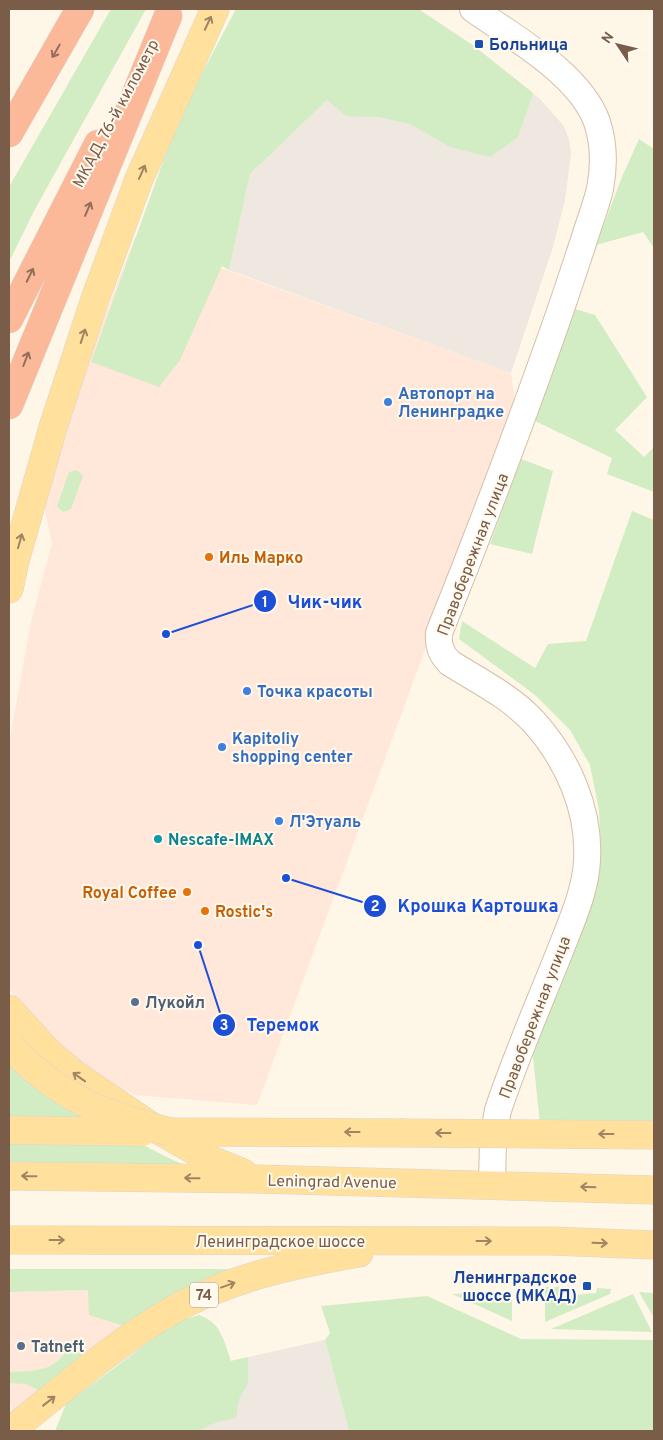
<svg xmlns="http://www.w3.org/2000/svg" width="663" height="1440" viewBox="0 0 663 1440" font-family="Overpass,sans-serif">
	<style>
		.commercial { fill: #ffe7d9 }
		.industrial { fill: #eee8e0 }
		.green { fill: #d2edc3 }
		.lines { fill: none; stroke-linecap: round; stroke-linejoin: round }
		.secondary-casing { stroke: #d4bfa8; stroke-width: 28 }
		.primary-casing { stroke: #dcd5d0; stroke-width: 29 }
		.highway-casing { stroke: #dcd5d0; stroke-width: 29 }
		.secondary { stroke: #fff; stroke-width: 26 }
		.primary { stroke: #ffe09c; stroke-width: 28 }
		.highway { stroke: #fbb99a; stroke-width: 28 }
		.primary-bridge-casing { stroke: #dcd5d0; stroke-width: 29; stroke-linecap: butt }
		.primary-bridge { stroke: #ffe09c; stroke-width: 28 }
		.oneway { stroke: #a18462 }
		.oneway2 { stroke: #936f59 }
		.transit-dot { fill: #1a4fb4; stroke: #fff9ee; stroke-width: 2 }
		.shop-dot { fill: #3f7fe0; stroke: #fff9ee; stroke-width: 2 }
		.food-dot { fill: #e8710a; stroke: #fff9ee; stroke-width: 2 }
		.culture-dot { fill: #0f9aa8; stroke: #fff9ee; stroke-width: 2 }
		.service-dot { fill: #5c6f8a; stroke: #fff9ee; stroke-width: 2 }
		.labels { text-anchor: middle; stroke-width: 4; stroke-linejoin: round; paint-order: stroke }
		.shield { fill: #fff9ee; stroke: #a18c7a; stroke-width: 1 }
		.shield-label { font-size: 15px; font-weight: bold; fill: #795d49 }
		.transit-label { font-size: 16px; font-weight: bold; fill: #164399; stroke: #fff9ee; text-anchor: start }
		.street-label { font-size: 16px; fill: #795d49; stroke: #fff9ee }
		.shop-label { font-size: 16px; font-weight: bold; fill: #366cbe; stroke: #fff9ee; text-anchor: start }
		.food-label { font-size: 16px; font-weight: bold; fill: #c56008; stroke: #fff9ee; text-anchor: start }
		.culture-label { font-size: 16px; font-weight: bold; fill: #0d838f; stroke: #fff9ee; text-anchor: start }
		.service-label { font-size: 16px; font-weight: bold; fill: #4e5e75; stroke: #fff9ee; text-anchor: start }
		.leader { fill: none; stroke: #1d4ed8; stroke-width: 2 }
		.callout-dot { fill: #1d4ed8; stroke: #fff9ee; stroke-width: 2 }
		.mark-label { font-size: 15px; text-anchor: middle; font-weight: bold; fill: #fff }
		.callout-label { font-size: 18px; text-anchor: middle; font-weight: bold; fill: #1d4ed8; stroke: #fff9ee; stroke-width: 4; stroke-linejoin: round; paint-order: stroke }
	</style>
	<rect width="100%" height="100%" fill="#fef6e6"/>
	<g class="commercial">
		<polygon points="135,237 511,373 516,411 439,612 257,1105 135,1095 105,1082 78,1066 20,1004 9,988 9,744 31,622 52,543 42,496 74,397"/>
		<polygon points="88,1290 131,1328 12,1416 11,1404 9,1402 9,1292"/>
	</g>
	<g class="industrial">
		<polygon points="420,10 474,46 540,99 563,125 569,139 571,153 565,200 553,247 511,373 229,270 250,174"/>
		<polygon points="325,1340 349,1431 108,1431 231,1361"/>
	</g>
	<g class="green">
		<polygon points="111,9 146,9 34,211 9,262 9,187"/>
		<polygon points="236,9 418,9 474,46 533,93 518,137 490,157 450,147 410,124 379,117 346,116 327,100 250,174 229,270 222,266 180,360 159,387 91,362 179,117"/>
		<polygon points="639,139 654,149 654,248 643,232 596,245 622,177"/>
		<polygon points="575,309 595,315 647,397 615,430 644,457 654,447 654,492 607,474 612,458 535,421"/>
		<polygon points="521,459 553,471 532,554 490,544"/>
		<polygon points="77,470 83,476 71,509 63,512 57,506 69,472"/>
		<polygon points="632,511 654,520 654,1125 540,1125 533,1056 540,1032 593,899 601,853 599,810 590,765 570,730 535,695 459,639 462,621 535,668 548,644 586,641"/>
		<path d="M9,1061C67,1098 123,1138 186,1166H9Z"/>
		<polygon points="9,1269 252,1269 131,1328 89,1315 88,1290 9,1292"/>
		<polygon points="545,1287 562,1287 562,1296 596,1293 597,1288 611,1289 610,1294 545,1322"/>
		<polygon points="512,1291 512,1321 452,1294"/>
		<polygon points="639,1292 654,1293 654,1318"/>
		<polygon points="633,1294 652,1332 551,1329"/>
		<polygon points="427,1296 521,1339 654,1340 654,1431 349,1431 325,1340 330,1333 321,1306"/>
		<path d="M199,1315C221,1322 224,1341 231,1361L248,1357V1383L239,1399L236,1418L217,1422L198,1431H55L66,1404L174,1323Z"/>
		<path d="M70,1348C77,1349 83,1350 85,1358L42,1392L26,1384L9,1383V1372C23,1371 45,1372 56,1362C62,1358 64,1352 70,1348Z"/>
	</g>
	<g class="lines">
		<g class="secondary-casing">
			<path id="secondary" d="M473,9C513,37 580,74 597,122C604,143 604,168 600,189C596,206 589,223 584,240C573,273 562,307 550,340C515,439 478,536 439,633C438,646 441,654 450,663C479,681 511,697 534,722C567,759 590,809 587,860C586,890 571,923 560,951C539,1004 516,1056 498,1110L493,1138L492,1184"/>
		</g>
		<g class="primary-casing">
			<g id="primary">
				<polyline points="9,589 15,561 54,424 95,299 139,179 215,9"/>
				<polyline points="9,1009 50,1054 77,1076 151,1126 211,1160 243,1173"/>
				<polyline points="171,1132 400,1133"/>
				<polyline points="9,1176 258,1179 654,1190"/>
				<polyline points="9,1240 551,1241 654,1245"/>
				<path d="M10,1431C62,1390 114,1344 171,1311C229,1278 294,1264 359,1253"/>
			</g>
		</g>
		<g class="highway-casing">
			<g id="highway">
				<polyline points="9,133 80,9"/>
				<polyline points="9,319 98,144"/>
				<polyline points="9,405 168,16"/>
			</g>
		</g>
		<use href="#secondary" class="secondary"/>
		<use href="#primary" class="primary"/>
		<use href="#highway" class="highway"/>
		<g class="primary-bridge-casing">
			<g id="primary-bridge">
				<path d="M9,1044C54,1096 106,1116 171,1132"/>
				<polyline points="9,1130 142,1132"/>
				<polyline points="400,1133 654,1135"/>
			</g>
		</g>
		<use href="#primary-bridge" class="primary-bridge"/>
	</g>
	<defs><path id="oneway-shaft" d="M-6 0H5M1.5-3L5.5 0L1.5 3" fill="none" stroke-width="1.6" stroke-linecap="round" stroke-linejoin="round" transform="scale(1.25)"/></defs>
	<g class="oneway">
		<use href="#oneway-shaft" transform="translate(208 23) rotate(-65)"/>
		<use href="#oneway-shaft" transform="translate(142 172) rotate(-66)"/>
		<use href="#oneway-shaft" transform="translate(83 336) rotate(-72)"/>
		<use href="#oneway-shaft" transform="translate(20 541) rotate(-74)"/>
		<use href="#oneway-shaft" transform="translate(79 1077) rotate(-144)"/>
		<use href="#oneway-shaft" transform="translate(352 1132) rotate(-180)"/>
		<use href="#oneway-shaft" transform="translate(443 1133) rotate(-180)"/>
		<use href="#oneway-shaft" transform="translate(606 1134) rotate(-180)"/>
		<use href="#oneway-shaft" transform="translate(29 1176) rotate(-179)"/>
		<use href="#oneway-shaft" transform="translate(192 1178) rotate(-179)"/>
		<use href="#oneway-shaft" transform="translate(588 1187) rotate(-178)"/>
		<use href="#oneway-shaft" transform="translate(57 1240)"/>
		<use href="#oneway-shaft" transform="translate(484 1241)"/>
		<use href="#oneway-shaft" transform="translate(600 1243) rotate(2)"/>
		<use href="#oneway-shaft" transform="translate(228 1285) rotate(-20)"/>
		<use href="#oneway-shaft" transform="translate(49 1401) rotate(-38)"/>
	</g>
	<g class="oneway2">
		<use href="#oneway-shaft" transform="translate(56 51) rotate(120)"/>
		<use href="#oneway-shaft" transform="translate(88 209) rotate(-67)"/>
		<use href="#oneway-shaft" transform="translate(30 275) rotate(-64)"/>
		<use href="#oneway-shaft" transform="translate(26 359) rotate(-69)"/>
	</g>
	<g class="transit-dot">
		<rect x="474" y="39" width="10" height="10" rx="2.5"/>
		<rect x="582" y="1281" width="10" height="10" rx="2.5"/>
	</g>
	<g class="shop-dot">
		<circle cx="388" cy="402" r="5"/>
		<circle cx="247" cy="691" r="5"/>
		<circle cx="222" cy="747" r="5"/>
		<circle cx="279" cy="821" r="5"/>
	</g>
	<g class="food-dot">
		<circle cx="209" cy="557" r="5"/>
		<circle cx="187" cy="892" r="5"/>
		<circle cx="205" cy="911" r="5"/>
	</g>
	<circle class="culture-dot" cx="158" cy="839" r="5"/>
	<g class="service-dot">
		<circle cx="135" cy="1002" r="5"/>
		<circle cx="21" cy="1346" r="5"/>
	</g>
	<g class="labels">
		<rect class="shield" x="190" y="1282.5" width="28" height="25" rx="4"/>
		<g class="shield-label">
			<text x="204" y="1300">74</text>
		</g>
		<g class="transit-label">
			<text x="489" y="50">Больница</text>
			<text x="577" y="1283" text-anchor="end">Ленинградское<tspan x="577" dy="18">шоссе (МКАД)</tspan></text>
		</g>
		<g class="street-label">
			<text transform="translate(115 113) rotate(-62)" y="6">МКАД, 76-й километр</text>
			<text transform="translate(472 554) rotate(-69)" y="6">Правобережная улица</text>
			<text transform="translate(534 1017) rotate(-69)" y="6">Правобережная улица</text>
			<text transform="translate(332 1181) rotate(1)" y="6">Leningrad Avenue</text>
			<text x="280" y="1247">Ленинградское шоссе</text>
		</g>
		<g class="shop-label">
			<text x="398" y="399">Автопорт на<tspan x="398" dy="18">Ленинградке</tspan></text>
			<text x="257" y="697">Точка красоты</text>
			<text x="232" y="744">Kapitoliy<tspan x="232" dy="18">shopping center</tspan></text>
			<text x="289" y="827">Л'Этуаль</text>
		</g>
		<g class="food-label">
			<text x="219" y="563">Иль Марко</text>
			<text x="177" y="898" text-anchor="end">Royal Coffee</text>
			<text x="215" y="917">Rostic's</text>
		</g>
		<g class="culture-label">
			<text x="168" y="845">Nescafe-IMAX</text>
		</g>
		<g class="service-label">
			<text x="145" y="1008">Лукойл</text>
			<text x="31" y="1352">Tatneft</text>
		</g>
	</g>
	<path class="leader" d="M166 634L265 601M286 878L375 906M198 945L224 1025"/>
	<g class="callout-dot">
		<circle cx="166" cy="634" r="5"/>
		<circle cx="286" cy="878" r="5"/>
		<circle cx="198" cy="945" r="5"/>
		<circle cx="265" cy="601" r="12"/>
		<circle cx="375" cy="906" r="12"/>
		<circle cx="224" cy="1025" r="12"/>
	</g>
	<g class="mark-label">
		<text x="265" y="607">1</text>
		<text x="375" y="911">2</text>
		<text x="224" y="1030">3</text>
	</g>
	<g class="callout-label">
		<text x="325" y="608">Чик-чик</text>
		<text x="478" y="912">Крошка Картошка</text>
		<text x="283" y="1031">Теремок</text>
	</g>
	<rect width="663" height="1440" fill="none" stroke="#795d49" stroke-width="20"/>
	<g transform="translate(618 45) rotate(305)" stroke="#fff9ee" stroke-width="4" paint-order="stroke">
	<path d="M0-4L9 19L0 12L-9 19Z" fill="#795d49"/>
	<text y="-8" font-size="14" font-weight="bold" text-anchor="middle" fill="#795d49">N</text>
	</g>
</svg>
